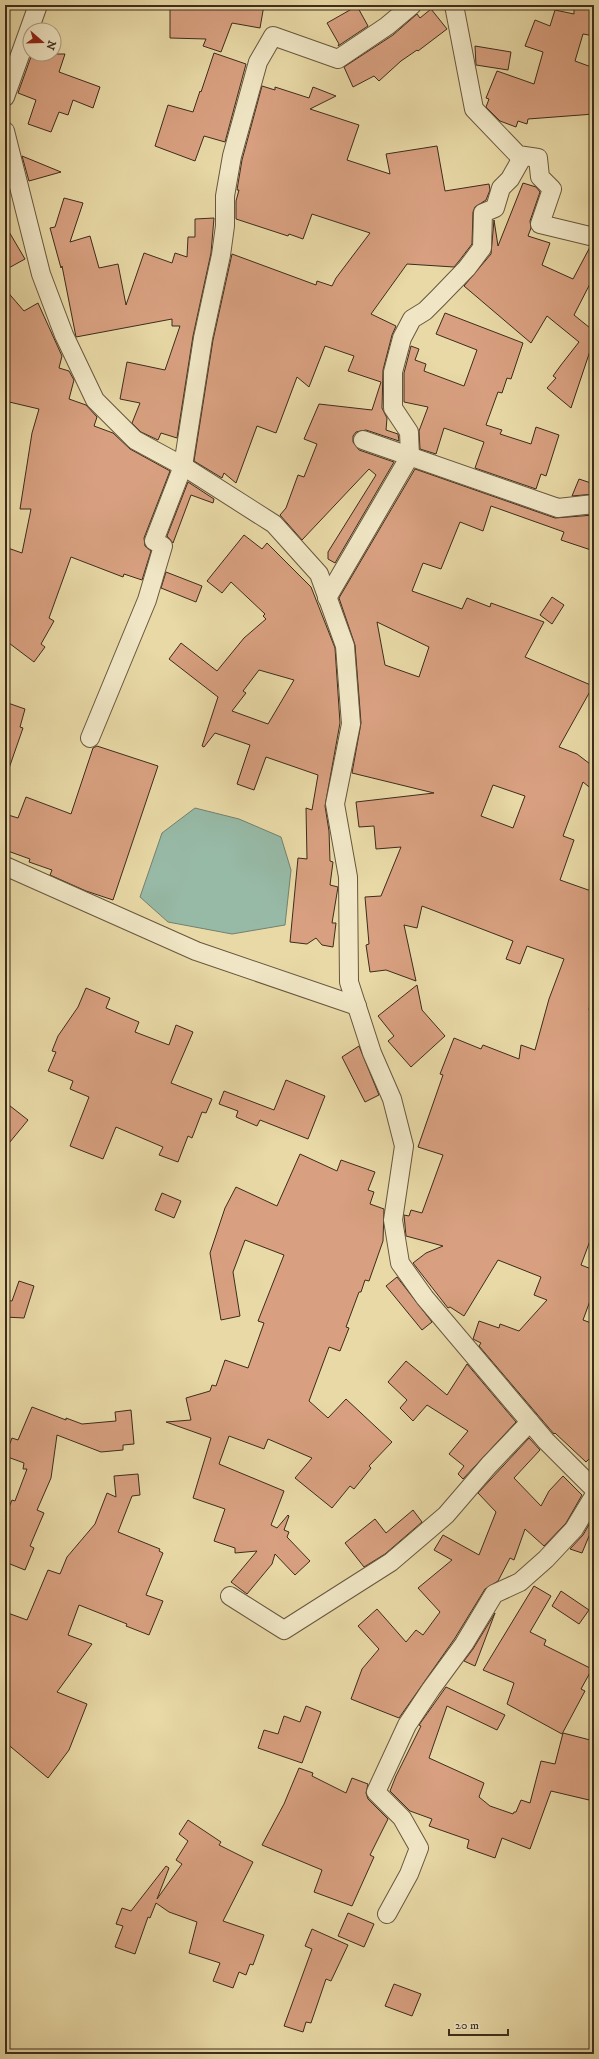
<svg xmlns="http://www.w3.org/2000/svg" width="599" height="2059" viewBox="0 0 599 2059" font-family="'IM FELL DW Pica',serif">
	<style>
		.water { fill: #97baa7; stroke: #73816f }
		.building { fill: #d8a080; stroke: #3d2c1c; fill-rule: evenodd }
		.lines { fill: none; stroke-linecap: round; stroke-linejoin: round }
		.street-casing { stroke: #68573e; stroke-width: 20 }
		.street { stroke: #f0e6c5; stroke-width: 18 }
	</style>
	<rect width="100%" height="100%" fill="#e8d9a6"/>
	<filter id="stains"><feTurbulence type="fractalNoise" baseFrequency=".005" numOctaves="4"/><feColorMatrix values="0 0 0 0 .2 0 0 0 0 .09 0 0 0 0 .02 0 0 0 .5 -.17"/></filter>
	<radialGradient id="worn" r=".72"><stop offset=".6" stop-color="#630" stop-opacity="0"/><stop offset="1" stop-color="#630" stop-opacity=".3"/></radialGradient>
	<polygon class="water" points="195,808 239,819 281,837 291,870 285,925 232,934 168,922 140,897 162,833"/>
	<g class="building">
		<polygon points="170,5 264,5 260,28 232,23 221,52 203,46 206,39 170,38"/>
		<polygon points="574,5 594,5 594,36 583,34 575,61 594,68 594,114 528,119 527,124 518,121 516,127 500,121 486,107 489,99 486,98 497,71 534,84 543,52 525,46 535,20 550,26 555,10 574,14"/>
		<polygon points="357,6 368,26 338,46 339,44 327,23"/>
		<polygon points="431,9 447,29 418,51 417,50 401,61 379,81 374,76 353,87 344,67 393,35 417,14 420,18"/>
		<polygon points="475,46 511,52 508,70 476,65"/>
		<polygon points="214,53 246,64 225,142 204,136 195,161 155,146 168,105 193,112 200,91 201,92"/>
		<polygon points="32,54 65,54 59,72 100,87 93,108 73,100 68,115 59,112 51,132 28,124 36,100 18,93"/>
		<polygon points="262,86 275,90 275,87 309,98 313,87 336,96 310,109 359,125 347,160 390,174 386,154 437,146 445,191 489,184 490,190 486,200 475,207 473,212 472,244 459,261 454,267 407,264 371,314 396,326 392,335 383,370 382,408 387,418 386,430 398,434 399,441 366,430 356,432 353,436 353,442 359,450 394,462 335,563 328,559 328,552 376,475 369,469 302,540 280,515 286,508 298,475 304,477 317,444 304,439 319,404 372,410 381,382 348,371 354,356 325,346 309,387 297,377 276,433 257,426 236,483 224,473 222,478 194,461 213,340 232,254 316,285 317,281 332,286 336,278 370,233 312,214 303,239 289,234 288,236 236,219 236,201 239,190 237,190 242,160"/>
		<polygon points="22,156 61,172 29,181"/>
		<polygon points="523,183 536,187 540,192 530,221 531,228 528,236 550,243 542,265 573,279 590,247 594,247 594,276 574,315 590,328 594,324 594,354 590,351 571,408 547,388 556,378 553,376 561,365 579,342 547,316 531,343 464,286 491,254 494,220 498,246"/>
		<polygon points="64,198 83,203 70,242 90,236 99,268 118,264 126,305 144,253 172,263 175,253 187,257 188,237 195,237 195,219 214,218 211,253 193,336 177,438 161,433 158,440 141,432 132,423 140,403 120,399 127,362 165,370 180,326 172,326 172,319 76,337 62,266 61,268 50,228 55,227"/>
		<polygon points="5,225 25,259 5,270"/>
		<polygon points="5,289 24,311 38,303 62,356 59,368 69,371 74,380 69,399 86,405 97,417 94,426 113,433 130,449 170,471 144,538 145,546 151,551 142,580 124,574 123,577 71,557 49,618 54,621 41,644 45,647 34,662 5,640 5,547 22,553 31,509 20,509 32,433 39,409 5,401"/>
		<polygon points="445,313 523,343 511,379 507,378 502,393 498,392 486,425 502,430 500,434 531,444 536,427 559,435 546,476 541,474 536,489 475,468 484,442 444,428 436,454 420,449 419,431 428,407 404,402 404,373 411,346 419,349 415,360 426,364 424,371 464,386 477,350 436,334"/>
		<path d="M415,469L555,518L594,515V541L591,550L561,540L564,532L491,506L483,531L460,522L441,569L423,563L412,591L462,609L467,598L490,607L491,603L544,622L525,657L593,686L559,747L577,754L594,767V791L583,782L563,836L574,840L560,880L594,892V978L589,1010L594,1012V1230L581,1265L594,1270V1290L583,1320L594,1324V1454L586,1462L555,1433L554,1434L479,1346L481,1343L473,1339L479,1321L499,1328L500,1324L519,1331L547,1300L534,1295L541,1277L498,1260L464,1316L450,1307L448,1308L413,1263L426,1253L443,1246L406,1236L404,1215L409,1216L411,1210L422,1213L443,1155L418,1147L443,1075L440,1074L454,1038L481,1049L483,1045L519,1059L521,1045L535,1050L549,999L564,959L527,946L520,964L506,959L513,941L422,906L417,928L404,925L416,981L386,970L370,972L366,945L369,944L365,897L381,896L401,847L376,849L374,826L359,827L356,802L434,793L352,773L361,723L355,645L339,598ZM377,622L429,647L419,677L385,665ZM493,785L525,796L513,828L481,816Z"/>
		<polygon points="579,479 594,484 594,494 572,496"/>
		<polygon points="188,482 214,499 213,503 191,495 173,543 167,536"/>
		<path d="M244,535L262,549L267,543L311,587L335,648L340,723L325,806L329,831L330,861L333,862L330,885L338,887L332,923H336L333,947L322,945L316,938L307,944L290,942L298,858L307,859L306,808L312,810L318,775L266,757L254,790L237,784L250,745L215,733L204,747L202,746L218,697L169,659L181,643L217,671L244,638L266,619L263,616L265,614L231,582L222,593L207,581ZM259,670L294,680L268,724L232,711L246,693L243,691Z"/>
		<polygon points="166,572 202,586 196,602 161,588"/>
		<polygon points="552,597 564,605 552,624 540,615"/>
		<polygon points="5,702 25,709 20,727 23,728 7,774 5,774"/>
		<polygon points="97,746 158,766 113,900 86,891 50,875 52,870 29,862 30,859 5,850 5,814 18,818 26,797 71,814 93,748"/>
		<polygon points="417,985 422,1010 445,1036 411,1067 388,1041 394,1036 378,1016"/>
		<polygon points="86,988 110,998 106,1008 139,1022 135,1032 169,1045 176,1025 193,1032 171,1083 212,1099 206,1113 202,1112 192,1138 188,1136 178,1162 159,1155 163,1147 116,1127 103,1159 70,1146 89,1097 70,1089 73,1081 48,1071 56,1052 52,1051 58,1036 78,1007"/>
		<polygon points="359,1046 379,1095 365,1102 342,1057"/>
		<polygon points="286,1080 325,1096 308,1139 260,1120 257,1126 236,1117 238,1111 219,1104 224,1091 274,1110"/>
		<polygon points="5,1102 28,1120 5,1148"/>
		<polygon points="300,1154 337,1171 341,1160 375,1172 368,1190 374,1192 370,1204 384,1209 383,1241 369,1281 365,1280 361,1292 359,1292 346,1327 349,1328 340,1351 329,1347 309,1401 328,1418 346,1399 392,1442 369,1466 371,1468 354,1489 350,1486 332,1508 295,1478 312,1458 268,1439 264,1449 229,1436 219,1464 284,1491 271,1525 277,1528 288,1515 289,1516 284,1530 289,1532 287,1537 310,1561 295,1575 275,1554 272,1564 247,1594 231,1582 257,1551 235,1553 235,1548 214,1541 225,1509 193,1498 211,1438 166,1422 191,1420 186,1398 210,1391 212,1385 216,1386 225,1360 248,1368 264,1323 258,1321 284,1255 245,1240 233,1272 240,1316 221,1320 210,1253 225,1208 236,1187 277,1206"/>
		<polygon points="162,1193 181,1201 174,1218 155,1210"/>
		<polygon points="397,1277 432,1322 422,1330 386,1286"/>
		<polygon points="19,1281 34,1286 24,1318 5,1317 5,1300 12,1301"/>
		<polygon points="406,1361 447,1395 467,1364 516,1422 463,1479 458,1474 464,1466 449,1454 468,1431 427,1405 413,1421 400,1408 407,1400 388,1382"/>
		<polygon points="32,1407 66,1420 66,1418 82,1424 116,1421 115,1412 131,1410 134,1444 123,1445 123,1450 101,1452 57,1435 51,1478 37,1510 44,1513 30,1546 34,1548 25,1570 5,1562 5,1517 12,1500 15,1501 27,1469 23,1469 24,1463 5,1456 12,1438 18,1440"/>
		<polygon points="529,1438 540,1450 514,1478 541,1506 549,1491 563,1476 582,1495 566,1523 544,1546 525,1529 514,1560 510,1558 498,1581 485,1589 455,1638 399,1718 351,1699 362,1669 379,1649 358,1626 377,1609 406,1642 416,1630 423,1635 440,1612 418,1588 452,1560 434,1550 443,1535 479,1555 496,1512 478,1493"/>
		<polygon points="138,1474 140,1495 132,1496 118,1532 160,1549 159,1551 163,1553 146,1595 163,1601 149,1635 126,1626 127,1624 79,1605 68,1635 92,1644 57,1692 87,1704 69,1750 48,1778 5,1742 5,1612 27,1620 48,1570 60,1574 67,1557 95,1524 107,1493 116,1497 114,1476"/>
		<polygon points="413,1510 422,1522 385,1554 364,1567 345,1543 375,1519 386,1533"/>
		<polygon points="594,1516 594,1524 582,1553 570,1549 583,1535"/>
		<polygon points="534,1586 551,1596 530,1632 546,1640 544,1645 592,1669 581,1689 585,1691 562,1734 507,1704 514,1683 483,1670"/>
		<polygon points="561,1591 589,1610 579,1624 552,1606"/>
		<polygon points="495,1613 475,1666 464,1661 473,1649"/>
		<polygon points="446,1687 505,1715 497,1730 447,1706 429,1758 484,1783 479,1797 490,1806 513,1814 514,1812 516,1812 521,1800 530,1803 541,1761 555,1764 563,1733 594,1741 594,1782 589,1800 551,1791 530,1849 502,1838 495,1858 467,1848 469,1840 429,1826 432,1819 410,1811 390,1791 396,1776 421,1726 419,1725"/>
		<polygon points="306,1706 321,1712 302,1763 258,1748 264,1730 278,1734 284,1716 300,1722"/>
		<polygon points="299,1768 313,1773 312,1776 346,1793 352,1778 368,1784 366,1793 368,1799 388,1819 370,1855 374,1857 352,1906 314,1892 322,1870 262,1845 284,1804"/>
		<polygon points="188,1820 221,1842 219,1845 253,1862 223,1921 264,1935 253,1965 250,1964 246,1975 239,1972 233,1988 213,1981 220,1963 189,1953 197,1922 169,1912 156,1903 150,1918 148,1917 135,1954 115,1947 123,1926 116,1924 122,1908 131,1911 166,1866 169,1868 157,1899 182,1864 176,1860 188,1841 179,1834"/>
		<polygon points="348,1913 374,1924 364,1947 338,1936"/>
		<polygon points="312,1929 348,1945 331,1981 326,1979 311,2023 306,2022 303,2032 284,2026 312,1949 305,1946"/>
		<polygon points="394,1984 421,1994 412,2016 385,2006"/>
	</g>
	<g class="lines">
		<g class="street-casing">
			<g id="street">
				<polyline points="454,5 474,109 518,155 538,158 540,177 552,189 540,224 594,237"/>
				<polyline points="5,97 38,5"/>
				<polyline points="5,131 41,274 64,335 95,400 135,440 183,466 274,524 319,574 345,646 351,724 335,804 348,877 349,982 372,1053 392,1099 404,1146 393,1220 400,1263 425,1298 546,1441 594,1489"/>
				<polyline points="363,440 558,508 594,504"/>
				<polyline points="327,598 410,456 409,432 393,408 393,372 402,338 412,319 425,311 438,298 467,268 482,248 483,213 495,208 501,188 510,179 523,156"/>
				<polyline points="90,738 147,600 163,546 154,541 183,466 203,338 221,255 225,226 225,196 232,156 258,62 273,36 338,59 387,26 412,5"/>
				<polyline points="5,866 196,951 357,1006"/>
				<polyline points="230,1596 284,1630 391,1562 446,1515 489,1465 530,1422"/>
				<polyline points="387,1914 409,1874 419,1848 402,1818 376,1792 407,1725 431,1689 464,1644 494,1594 520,1582 546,1559 574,1529 594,1496"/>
			</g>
		</g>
		<use href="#street" class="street"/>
	</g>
	<rect width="599" height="2059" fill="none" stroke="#e8d9a6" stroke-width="20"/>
	<rect x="6" y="6" width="587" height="2047" fill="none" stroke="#3d2c1c" stroke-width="2"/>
	<rect x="10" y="10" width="579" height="2039" fill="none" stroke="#3d2c1c"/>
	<g transform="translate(42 42) rotate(110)"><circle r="19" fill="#f0e6c5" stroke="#a89c81"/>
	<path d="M0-3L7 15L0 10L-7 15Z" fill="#8f2418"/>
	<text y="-6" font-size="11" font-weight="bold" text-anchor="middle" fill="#3d2c1c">N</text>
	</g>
	<path d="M449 2029v6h59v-6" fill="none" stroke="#3d2c1c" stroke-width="2"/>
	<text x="455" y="2029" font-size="12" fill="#3d2c1c" stroke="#f0e6c5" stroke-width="3" paint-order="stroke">20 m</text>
	<rect width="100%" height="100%" filter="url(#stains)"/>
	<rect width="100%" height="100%" fill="url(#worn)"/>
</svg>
